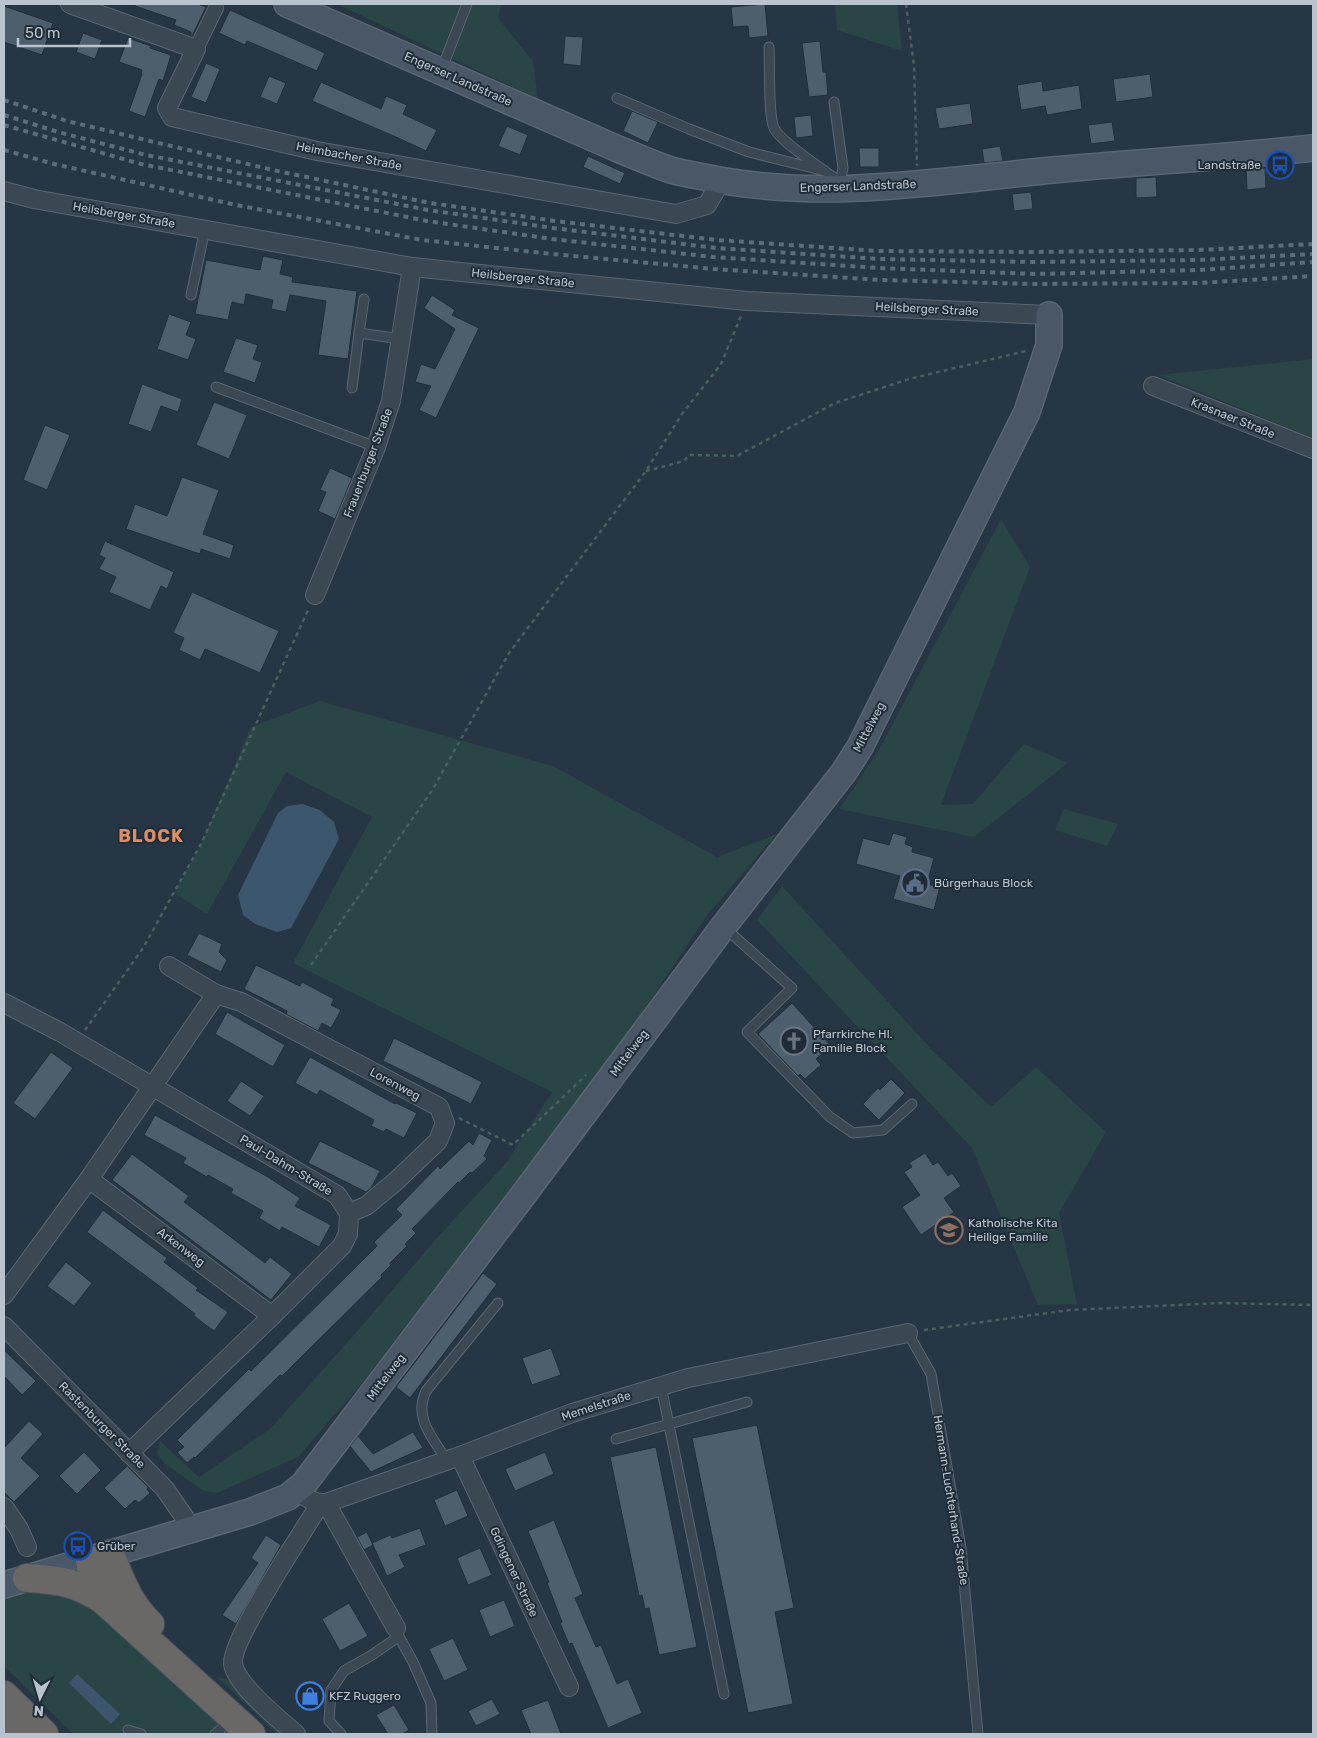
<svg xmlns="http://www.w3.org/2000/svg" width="1317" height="1738" viewBox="0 0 1317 1738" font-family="Rubik,sans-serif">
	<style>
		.green { fill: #294545 }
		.water { fill: #3c566d }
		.building { fill: #4d5e6c; stroke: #222f3b }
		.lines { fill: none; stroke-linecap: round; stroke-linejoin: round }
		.service-casing { stroke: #5a6671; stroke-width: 11 }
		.pedestrian-casing { stroke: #5a6671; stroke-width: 16 }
		.minor-casing { stroke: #5a6671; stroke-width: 20 }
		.secondary-casing { stroke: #5a6671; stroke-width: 28 }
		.trunk-casing { stroke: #46535e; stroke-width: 30 }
		.path { stroke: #476161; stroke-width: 2.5; stroke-dasharray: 4 4; stroke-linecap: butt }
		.service { stroke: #3b4854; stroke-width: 9 }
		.pedestrian { stroke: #3b4854; stroke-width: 14 }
		.minor { stroke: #3b4854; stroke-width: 18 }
		.secondary { stroke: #495767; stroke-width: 25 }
		.trunk { stroke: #6a6866; stroke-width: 28 }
		.rail { stroke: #5d6c7b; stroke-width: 4; stroke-dasharray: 5 5; stroke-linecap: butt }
		.labels { text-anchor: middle; stroke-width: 4; stroke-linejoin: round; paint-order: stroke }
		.street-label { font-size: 12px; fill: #b9c3cd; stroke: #202d39 }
		.poi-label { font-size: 12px; fill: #b9c3cd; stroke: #202d39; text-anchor: start }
		.district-label { font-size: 18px; font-weight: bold; letter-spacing: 1px; fill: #d98e68; stroke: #202d39 }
	</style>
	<rect width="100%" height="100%" fill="#273644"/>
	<g class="green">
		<polygon points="337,4 501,4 498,18 533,61 538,99"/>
		<polygon points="835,4 897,4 902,51 837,30"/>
		<polygon points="1313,359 1313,438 1158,375"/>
		<polygon points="1001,519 1030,567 941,805 973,804 1024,744 1068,763 974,837 839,809 880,748"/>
		<polygon points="320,701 553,766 717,857 777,834 708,914 617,1050 363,1382 298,1457 217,1493 202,1490 164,1463 157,1454 160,1441 199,1477 270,1429 354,1335 436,1239 506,1163 552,1092 293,963 372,817 286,772 207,914 174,893 202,842 251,727"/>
		<polygon points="1064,809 1118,824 1107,846 1055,830"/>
		<polygon points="782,886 932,1050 991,1107 1036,1067 1106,1132 1059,1213 1077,1304 1038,1305 972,1148 757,920"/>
		<polygon points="52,1588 71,1591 245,1734 73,1734 4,1666 4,1595"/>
		<polygon points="217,1677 248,1685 303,1734 277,1734"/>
	</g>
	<g class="water">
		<polygon points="302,804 320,810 334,822 339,839 291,928 277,932 255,924 243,915 238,895 278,813 287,806"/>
		<polygon points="77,1674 120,1714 111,1724 69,1683"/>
	</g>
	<g class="building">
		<polygon points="136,4 198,4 206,7 192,36 191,36 191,32 174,25 176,20 135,6"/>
		<polygon points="765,4 768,36 749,38 748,26 733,27 731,7"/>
		<polygon points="4,6 53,23 42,55 4,42"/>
		<polygon points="230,10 325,53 317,71 247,41 245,45 219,33"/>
		<polygon points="83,33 102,40 95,59 76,52"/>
		<polygon points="565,36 583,37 581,66 563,64"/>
		<polygon points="128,38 151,46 150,48 171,55 163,81 159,79 145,117 129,111 142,74 141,74 142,70 119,62"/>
		<polygon points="820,41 823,72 826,72 828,95 809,97 802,43"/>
		<polygon points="206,63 220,69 206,103 191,97"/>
		<polygon points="1150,74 1153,97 1116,102 1113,79"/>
		<polygon points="269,76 286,83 277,104 260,97"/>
		<polygon points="1042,81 1043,91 1079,85 1082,109 1047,115 1045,106 1021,110 1017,85"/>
		<polygon points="321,82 381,109 386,96 407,105 403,114 437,130 426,151 396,137 312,101"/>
		<polygon points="970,103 973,124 939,129 935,108"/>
		<polygon points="632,111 658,122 648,143 623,131"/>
		<polygon points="811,115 813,136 796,138 794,117"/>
		<polygon points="1112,122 1115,141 1091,144 1088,125"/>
		<polygon points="507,126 528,135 520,155 498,146"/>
		<polygon points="1000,146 1003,161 984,163 982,149"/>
		<polygon points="859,148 879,148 879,167 860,167"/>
		<polygon points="588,156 625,173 620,184 583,167"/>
		<polygon points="1265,168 1266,188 1247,190 1246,169"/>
		<polygon points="1156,177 1157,197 1136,198 1136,178"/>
		<polygon points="1031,192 1033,209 1014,211 1012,194"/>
		<polygon points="263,256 283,260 280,274 293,277 292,282 357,291 348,359 318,355 326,301 290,295 286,312 271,309 273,300 246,294 244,305 232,302 228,320 195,314 206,260 260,270"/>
		<polygon points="432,295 455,310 452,315 479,328 436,418 419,410 431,386 415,382 421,364 435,369 455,329 424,308"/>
		<polygon points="169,314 191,322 186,335 196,339 188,360 157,349"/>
		<polygon points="236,338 258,345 253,359 262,362 255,383 223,372"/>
		<polygon points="142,384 182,399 178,412 161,406 151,432 128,424"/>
		<polygon points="214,402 247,415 229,459 196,445"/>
		<polygon points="45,425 70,435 47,490 23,480"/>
		<polygon points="330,468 352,478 335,519 318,511 326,492 320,490"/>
		<polygon points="182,477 219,490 203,534 234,545 230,559 201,549 200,554 126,529 135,504 167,516"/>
		<polygon points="105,541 174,572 167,589 161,586 150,610 109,592 116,577 99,569 105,558 99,555"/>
		<polygon points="192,592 279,631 260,673 205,649 200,660 179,650 184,638 173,633"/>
		<polygon points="893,833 907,837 905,844 913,847 912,852 934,858 927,884 940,887 934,910 893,899 900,876 856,864 863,838 889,845"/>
		<polygon points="199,933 222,944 219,952 227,960 221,972 187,955"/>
		<polygon points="256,965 300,986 302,982 334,999 331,1005 341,1010 331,1028 322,1023 318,1031 286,1014 287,1011 244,989"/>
		<polygon points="792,1003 831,1046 816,1059 821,1065 805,1079 800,1074 798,1076 758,1034"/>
		<polygon points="227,1012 285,1045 273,1067 215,1034"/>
		<polygon points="394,1038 482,1082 471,1104 383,1061"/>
		<polygon points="51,1052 73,1068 35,1119 13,1103"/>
		<polygon points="310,1057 395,1104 396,1103 417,1113 404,1138 386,1129 384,1132 371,1126 374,1120 320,1090 317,1095 295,1083"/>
		<polygon points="891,1079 905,1093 879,1120 863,1104 878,1088 880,1090"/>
		<polygon points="241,1081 264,1096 250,1116 227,1101"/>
		<polygon points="155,1115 268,1177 300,1198 295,1206 331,1225 319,1247 282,1227 280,1231 259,1218 263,1211 231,1193 233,1189 208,1175 207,1177 183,1163 186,1158 144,1135"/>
		<polygon points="479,1133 492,1140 484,1156 487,1159 472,1173 470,1172 459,1183 458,1182 412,1229 416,1233 405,1244 407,1246 390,1263 391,1265 381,1275 382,1277 282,1376 280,1375 195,1458 194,1457 187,1463 177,1452 184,1447 177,1440 249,1369 251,1371 377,1246 374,1242 402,1215 396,1209 438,1166 440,1169 469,1141 473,1145"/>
		<polygon points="320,1141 380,1171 371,1188 366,1192 308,1163"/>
		<polygon points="925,1153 933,1165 938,1162 948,1176 952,1173 961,1186 944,1198 954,1212 921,1235 902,1207 920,1195 904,1172 912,1167 909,1163"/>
		<polygon points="132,1154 189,1196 184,1202 219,1228 265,1263 270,1257 292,1274 271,1300 112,1180"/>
		<polygon points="103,1210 167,1258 164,1262 198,1288 196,1290 228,1312 214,1331 194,1316 195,1314 162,1288 87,1232"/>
		<polygon points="66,1262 92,1283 74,1306 47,1286"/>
		<polygon points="483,1273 497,1284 410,1398 396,1387"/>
		<polygon points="551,1348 561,1375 532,1385 522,1358"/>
		<polygon points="4,1350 36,1381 22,1395 4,1376"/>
		<polygon points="29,1421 43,1434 21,1458 40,1476 14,1502 4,1492 4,1448"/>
		<polygon points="757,1425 794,1608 775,1612 793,1704 748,1713 692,1438"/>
		<polygon points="413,1432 423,1448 371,1472 350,1446 358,1436 373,1454"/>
		<polygon points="656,1447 697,1647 659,1655 649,1608 645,1609 642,1595 639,1596 610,1457"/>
		<polygon points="84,1452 101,1470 77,1494 59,1476"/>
		<polygon points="545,1452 554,1474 515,1491 505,1469"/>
		<polygon points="127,1466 148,1487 147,1489 150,1493 139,1503 135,1500 125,1509 104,1488"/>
		<polygon points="457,1490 468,1516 445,1526 434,1500"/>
		<polygon points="554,1520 583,1594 575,1598 596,1647 601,1645 617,1684 628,1679 642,1713 608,1728 572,1643 569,1644 560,1623 562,1622 547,1583 549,1582 528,1531"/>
		<polygon points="420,1528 426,1545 399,1555 405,1567 387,1576 373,1545 364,1550 357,1537 367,1532 373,1545 372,1543 390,1535 392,1538"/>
		<polygon points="266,1535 281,1545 236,1624 222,1615 258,1563 251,1558"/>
		<polygon points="480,1548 492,1575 468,1585 457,1558"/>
		<polygon points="504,1600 515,1626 490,1637 479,1610"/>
		<polygon points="349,1603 368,1636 340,1651 322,1619"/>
		<polygon points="453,1638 468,1670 444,1681 429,1649"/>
		<polygon points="492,1699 500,1714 476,1726 468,1711"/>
		<polygon points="548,1700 561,1734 531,1734 521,1710"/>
		<polygon points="394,1705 409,1730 402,1734 388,1734 376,1715"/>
	</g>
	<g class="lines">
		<g class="service-casing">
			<g id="service">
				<path d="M769,47C770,65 768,115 774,128C781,143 826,171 840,182"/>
				<polyline points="441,71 467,4"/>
				<polyline points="617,98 689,129 749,152 825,171"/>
				<polyline points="834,102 843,168 840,182"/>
				<polyline points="191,295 205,229"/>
				<polyline points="359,333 364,299"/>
				<polyline points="216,387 376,447"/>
				<polyline points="352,388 359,333 401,339"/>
				<polyline points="724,927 792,988 747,1032 830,1117 853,1133 883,1130 912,1104"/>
				<polyline points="908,1333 931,1374 961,1548 978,1734"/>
				<polyline points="661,1386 724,1694"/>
				<polyline points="616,1439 747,1402"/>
				<path d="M447,1461C433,1438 413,1418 426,1391L498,1303"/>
				<polyline points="397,1633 413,1662 431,1703 432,1734"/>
				<polyline points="128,1730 141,1734"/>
				<polyline points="215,1734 232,1720"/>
				<polyline points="341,1734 329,1721 331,1690 344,1671 372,1655 398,1637"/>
			</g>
		</g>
		<g class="pedestrian-casing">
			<polyline id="pedestrian" points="196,49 216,8"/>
		</g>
		<g class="minor-casing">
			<g id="minor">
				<polyline points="70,4 196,49 167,108 172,117 317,151 676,214 707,205 721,181"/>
				<polyline points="4,191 34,199 412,267 747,301 1049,315"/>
				<polyline points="1153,386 1313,449"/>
				<polyline points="315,595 376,447 391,401 412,267"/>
				<polyline points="169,966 216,994 241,1002 439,1107 445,1123 438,1141 395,1182 366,1206 349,1213"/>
				<polyline points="4,1003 60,1032 337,1195 349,1213 348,1234 342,1246 272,1316 129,1453"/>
				<polyline points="89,1179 272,1316"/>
				<polyline points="4,1295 89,1179 216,994"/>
				<polyline points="4,1326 165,1489 193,1530"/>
				<polyline points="460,1456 569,1687"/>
				<path d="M297,1490C304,1497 315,1504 326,1503L460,1456L572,1413L688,1378L908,1333"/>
				<polyline points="326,1503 396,1628"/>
				<polyline points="4,1507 19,1529 27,1547"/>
				<path d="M296,1734C280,1720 236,1685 233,1664C230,1641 304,1530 320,1504"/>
			</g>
		</g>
		<g class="secondary-casing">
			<g id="secondary">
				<path d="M287,4L618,149C635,156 653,164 671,170C681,173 693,175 704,177C820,202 937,181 1053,170C1140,162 1227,157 1313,148"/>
				<polyline points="4,1585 250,1512 288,1497 303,1485 524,1194 723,927 844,772 860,747 1027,412 1049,345 1049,315"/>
			</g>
		</g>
		<g class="trunk-casing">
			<g id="trunk">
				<path d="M110,1554C121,1581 128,1603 150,1624"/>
				<polyline points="90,1560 94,1583 102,1599"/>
				<path d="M27,1578C59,1580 75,1582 102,1599L251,1734"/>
				<polyline points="4,1695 44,1734"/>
				<polyline points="4,1723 16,1734"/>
			</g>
		</g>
		<g class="path">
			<polyline points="906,4 914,66 917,166"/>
			<polyline points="646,471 684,461 689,455 737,456 835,403 909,379 1026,351"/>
			<polyline points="311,965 433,789 509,653 646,471 682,414 721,364 741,316"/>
			<polyline points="85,1030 143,948 202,842 309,608"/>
			<polyline points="459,1118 513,1145 586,1075"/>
			<polyline points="924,1330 1070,1310 1221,1303 1313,1305"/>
		</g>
		<use href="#service" class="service"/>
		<use href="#pedestrian" class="pedestrian"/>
		<use href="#minor" class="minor"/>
		<use href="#secondary" class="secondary"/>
		<use href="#trunk" class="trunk"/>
		<g class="rail">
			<polyline points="4,100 67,121 146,140 273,170 430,203 555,221 717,240 878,251 1033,252 1199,250 1313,244"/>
			<polyline points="4,115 58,132 146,155 428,210 553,228 716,248 880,259 1034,262 1199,260 1313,254"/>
			<polyline points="4,125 141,164 427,221 552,239 713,257 879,268 1035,274 1199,270 1313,262"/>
			<polyline points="4,150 54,164 236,205 422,240 552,254 714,269 881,280 1035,284 1199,283 1313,276"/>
		</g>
	</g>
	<defs>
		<g id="bus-ring" transform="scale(1.4375)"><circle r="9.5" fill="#202d39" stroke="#1a4fb4" stroke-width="1.5"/><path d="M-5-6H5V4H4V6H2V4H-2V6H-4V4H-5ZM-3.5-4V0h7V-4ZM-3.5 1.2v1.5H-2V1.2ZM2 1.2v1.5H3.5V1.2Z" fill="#1a4fb4"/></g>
		<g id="civic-ring" transform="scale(1.4375)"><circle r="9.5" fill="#202d39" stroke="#5c6f8a" stroke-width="1.5"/><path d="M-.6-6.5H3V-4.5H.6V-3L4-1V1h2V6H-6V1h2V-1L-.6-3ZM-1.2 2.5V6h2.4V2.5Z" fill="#5c6f8a"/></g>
		<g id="church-ring" transform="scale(1.4375)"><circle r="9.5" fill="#202d39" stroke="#6b7280" stroke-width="1.5"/><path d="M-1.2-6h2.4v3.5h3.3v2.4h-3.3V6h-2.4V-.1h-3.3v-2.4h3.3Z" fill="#6b7280"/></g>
		<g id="school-ring" transform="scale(1.4375)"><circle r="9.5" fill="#202d39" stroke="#8d6e63" stroke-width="1.5"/><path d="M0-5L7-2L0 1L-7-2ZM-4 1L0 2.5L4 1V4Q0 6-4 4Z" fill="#8d6e63"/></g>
		<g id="shop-ring" transform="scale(1.4375)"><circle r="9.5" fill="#202d39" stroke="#3f7fe0" stroke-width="1.5"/><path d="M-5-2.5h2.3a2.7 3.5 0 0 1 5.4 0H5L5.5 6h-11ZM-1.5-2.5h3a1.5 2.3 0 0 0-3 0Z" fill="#3f7fe0"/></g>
	</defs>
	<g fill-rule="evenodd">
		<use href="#bus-ring" x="1280" y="165"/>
		<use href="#civic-ring" x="915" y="883"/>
		<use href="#church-ring" x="794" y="1041"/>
		<use href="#school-ring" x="949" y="1230"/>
		<use href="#bus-ring" x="78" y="1546"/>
		<use href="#shop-ring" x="310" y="1696"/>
	</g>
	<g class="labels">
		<g class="street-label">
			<text transform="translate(458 79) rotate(24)" y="4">Engerser Landstraße</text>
			<text transform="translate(349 156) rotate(11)" y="4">Heimbacher Straße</text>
			<text transform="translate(858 186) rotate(-2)" y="4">Engerser Landstraße</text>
			<text transform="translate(124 215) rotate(10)" y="4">Heilsberger Straße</text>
			<text transform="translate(523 278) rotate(6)" y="4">Heilsberger Straße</text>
			<text transform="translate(927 309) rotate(3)" y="4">Heilsberger Straße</text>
			<text transform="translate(1233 418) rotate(22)" y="4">Krasnaer Straße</text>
			<text transform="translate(368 463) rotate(-69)" y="4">Frauenburger Straße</text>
			<text transform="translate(869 727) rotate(-62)" y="4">Mittelweg</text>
			<text transform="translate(629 1053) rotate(-53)" y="4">Mittelweg</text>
			<text transform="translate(395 1084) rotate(28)" y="4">Lorenweg</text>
			<text transform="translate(286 1165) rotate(31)" y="4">Paul-Dahm-Straße</text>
			<text transform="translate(181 1247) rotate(37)" y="4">Arkenweg</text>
			<text transform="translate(386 1377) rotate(-53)" y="4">Mittelweg</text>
			<text transform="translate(596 1406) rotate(-18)" y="4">Memelstraße</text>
			<text transform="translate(102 1425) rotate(45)" y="4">Rastenburger Straße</text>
			<text transform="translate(951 1500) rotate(81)" y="4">Hermann-Luchterhand-Straße</text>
			<text transform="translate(514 1572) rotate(65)" y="4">Gdingener Straße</text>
		</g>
		<g class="poi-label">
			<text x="1261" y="169" text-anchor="end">Landstraße</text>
			<text x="934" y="887">Bürgerhaus Block</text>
			<text x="813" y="1038">Pfarrkirche Hl.<tspan x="813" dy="14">Familie Block</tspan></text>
			<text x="968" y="1227">Katholische Kita<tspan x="968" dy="14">Heilige Familie</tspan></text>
			<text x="97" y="1550">Grüber</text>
			<text x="329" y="1700">KFZ Ruggero</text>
		</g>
		<g class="district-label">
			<text x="151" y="842">BLOCK</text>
		</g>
	</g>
	<rect width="1317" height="1738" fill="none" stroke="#b9c3cd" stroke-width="10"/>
	<g transform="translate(40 1698) rotate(185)" stroke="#202d39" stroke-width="4" paint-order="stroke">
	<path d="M0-4L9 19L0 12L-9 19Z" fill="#b9c3cd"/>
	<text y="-8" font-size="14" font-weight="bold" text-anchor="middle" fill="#b9c3cd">N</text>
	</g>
	<path d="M18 38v8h112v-8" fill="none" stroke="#b9c3cd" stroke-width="2.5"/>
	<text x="25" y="38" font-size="15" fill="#b9c3cd" stroke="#202d39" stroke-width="4" paint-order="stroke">50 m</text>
</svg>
